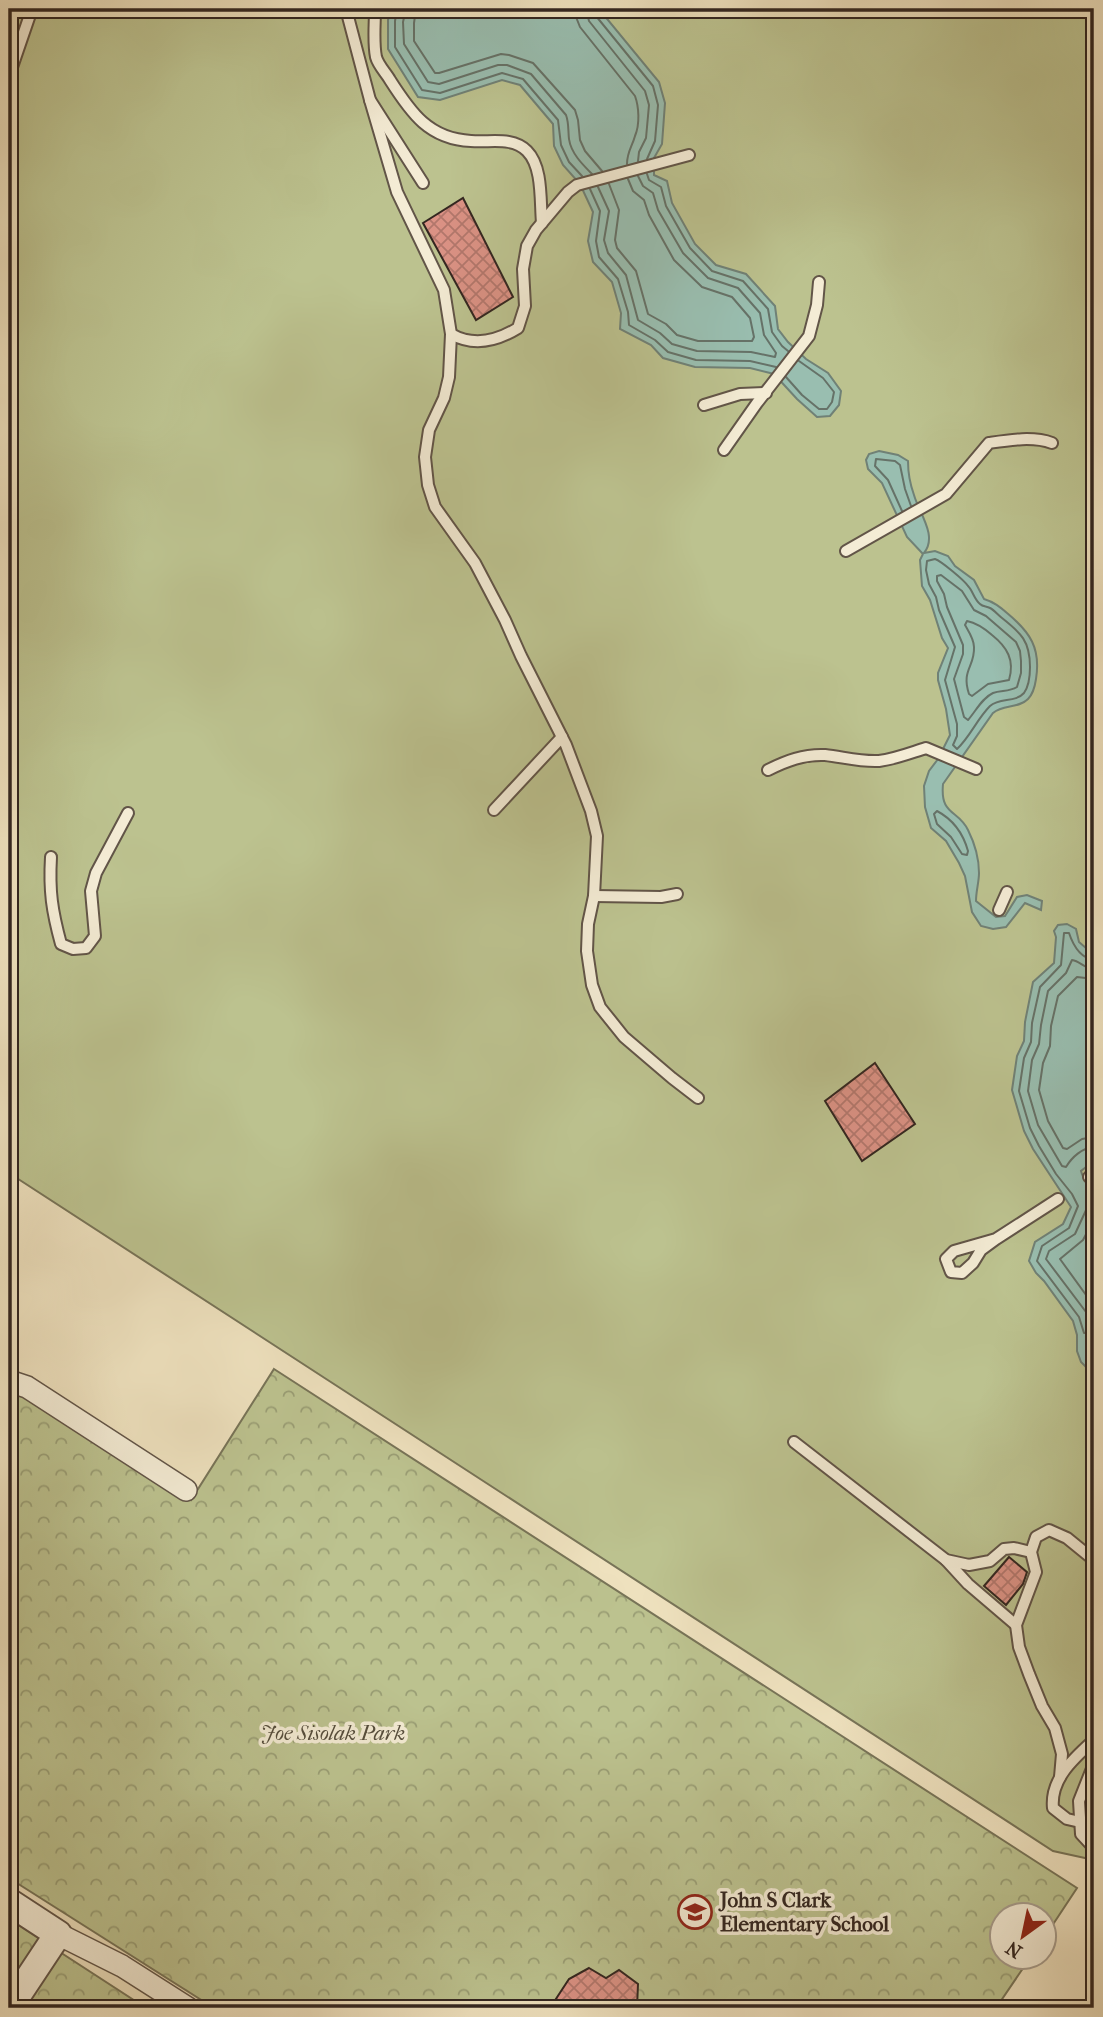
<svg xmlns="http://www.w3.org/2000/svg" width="1103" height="2017" viewBox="0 0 1103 2017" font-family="'IM FELL French Canon',serif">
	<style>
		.grass { fill: #bcc28f; stroke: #787458; stroke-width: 2 }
		.park { fill: url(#park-crowns); stroke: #787458; stroke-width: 2 }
		.water { fill: #99beb0; stroke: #708176; stroke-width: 2 }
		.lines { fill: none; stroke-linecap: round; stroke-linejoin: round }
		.shore { stroke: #667268; stroke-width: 2 }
		.building { fill: url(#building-cross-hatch); stroke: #332620; stroke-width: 2 }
		.service-casing { stroke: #625548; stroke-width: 14 }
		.minor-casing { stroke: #625548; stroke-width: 24 }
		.tertiary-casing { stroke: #625548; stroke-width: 30 }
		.service { stroke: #f4ecd5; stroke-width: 10 }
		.minor { stroke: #f4ecd5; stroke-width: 21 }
		.tertiary { stroke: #f4ecd5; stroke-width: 26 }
		.labels { text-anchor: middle; stroke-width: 7; stroke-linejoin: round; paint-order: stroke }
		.park-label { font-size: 21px; font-style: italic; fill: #554d3c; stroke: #f4ecd5 }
		.poi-label { font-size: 21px; font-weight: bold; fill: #332620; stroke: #f4ecd5; text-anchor: start }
	</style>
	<defs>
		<pattern id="park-crowns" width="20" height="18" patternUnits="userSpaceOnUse" patternTransform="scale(1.75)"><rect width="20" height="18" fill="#bcc28f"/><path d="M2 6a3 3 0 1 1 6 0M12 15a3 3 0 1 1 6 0" fill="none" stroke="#999d74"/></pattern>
		<pattern id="building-cross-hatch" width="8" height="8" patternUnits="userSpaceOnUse" patternTransform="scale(1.75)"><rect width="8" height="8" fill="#db9285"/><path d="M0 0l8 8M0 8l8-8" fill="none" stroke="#b2776c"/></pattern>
	</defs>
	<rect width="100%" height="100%" fill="#eee1be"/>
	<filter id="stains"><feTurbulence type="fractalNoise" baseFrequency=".00286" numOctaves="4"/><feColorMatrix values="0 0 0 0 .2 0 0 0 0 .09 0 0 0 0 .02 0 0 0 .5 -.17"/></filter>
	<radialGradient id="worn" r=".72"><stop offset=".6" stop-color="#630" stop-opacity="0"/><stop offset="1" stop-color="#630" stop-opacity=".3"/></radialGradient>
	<polygon class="grass" points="9,9 1094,9 1094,1860 1053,1851 9,1173"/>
	<g class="park">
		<polygon points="274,1369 1077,1888 1044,1938 1044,1916 1002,1916 1002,1958 1030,1958 996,2008 214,2008 9,1878 9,1391 29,1397 191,1500"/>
		<polygon points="9,1919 146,2008 9,2008"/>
	</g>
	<g class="water">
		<polygon points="391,9 599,9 659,82 665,103 662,144 654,158 654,175 667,181 672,203 695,244 716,265 746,274 775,306 778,329 788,342 806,359 828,373 841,391 839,405 830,416 817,417 797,399 774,374 750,368 695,367 663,358 651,345 620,329 621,313 612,282 593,262 588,241 593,212 580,184 563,165 554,146 553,124 520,85 502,80 440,100 418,97 388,49 388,20"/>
		<path d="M879,451L898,455L908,461C908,473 910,484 914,495C919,513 938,536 924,553L935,551L948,556L955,566L974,580L984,599C994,602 1000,607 1007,613C1030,632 1041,648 1036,679C1035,686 1033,694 1028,699C1018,709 1003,704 993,713L943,784C940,816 958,809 968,830C974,842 979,859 979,873C979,882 976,891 976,901L996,917L1005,916L1017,897L1027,895L1042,901L1041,910L1025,903L1006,927L993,929L981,926L972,912L965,876L959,863L946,841L931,828L925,807L924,786L929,771L938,759L950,735L946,709L938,680V673L948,648L942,638L930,600L922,586L920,560L923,554L907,537L882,483L868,469L866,460L869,454Z"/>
		<path d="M1067,924L1076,929L1079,942L1094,955L1093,1018L1094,1019V1161L1081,1171C1084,1182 1091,1189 1094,1200V1336L1090,1342L1094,1354V1375L1081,1362L1077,1351V1335L1073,1321L1044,1281L1036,1273L1029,1261L1035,1242L1063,1224L1071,1207L1033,1149L1024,1131L1012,1090L1017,1056L1024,1041L1025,1022L1033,982L1054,963L1056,937L1054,931L1058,925Z"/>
	</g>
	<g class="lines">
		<g class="shore">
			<polyline points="397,9 395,21 395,47 422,90 440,93 502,73 523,79 558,120 561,145 569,162 582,176"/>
			<path d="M406,9L403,22L404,44L428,82L439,84L498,65H507L531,74L566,115C569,123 568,131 569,139C571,153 582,164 592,174"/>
			<polyline points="416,9 414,23 414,41 435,73 439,73 501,54 509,55 533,63 575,110 578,120 580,140 585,151 602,171"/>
			<path d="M575,9L576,17L580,27L635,96C639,107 640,124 635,136C632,147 627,152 627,164"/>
			<polyline points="586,9 589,21 645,91 649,105 646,138 639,152 638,161"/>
			<polyline points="594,9 596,16 653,86 658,105 655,141 647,159"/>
			<polyline points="647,174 649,180 661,187 666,206 690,248 712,271 743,281 768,309 772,332 782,346 788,351"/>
			<polyline points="609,184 619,210 615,240 617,248 636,271 648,314 666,324 677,335 698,341 752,341 754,337 750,318 732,297 702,287 674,260 649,215 644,200 633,191 628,179"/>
			<polyline points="598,187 609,211 604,240 608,253 626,275 638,320 660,333 672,344 697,351 751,352 775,357 776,353 764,335 760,313 738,288 708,278 683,253 658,210 653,193 643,186 638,176"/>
			<polyline points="590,189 600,211 596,241 599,257 618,279 628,312 629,325 655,340 668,352 696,360 750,361 776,367"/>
			<polyline points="786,377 802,395 819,409 827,409 832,402 834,392 823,378 799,361"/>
			<polyline points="902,511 888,480 875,466 876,459 895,461 900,465 905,489 911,506"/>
			<path d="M935,559C941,561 964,580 968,586C973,591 974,599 980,604C983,607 986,606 990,608C994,610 998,615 1002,618C1021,633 1030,641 1030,667C1030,675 1029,686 1024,693C1015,703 1000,697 990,706C977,719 970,737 957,749L953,745L957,736V724L945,680L955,647L939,610L936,597L929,584L926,570L927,561Z"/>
			<path d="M941,575L962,591L974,610L986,616L1016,642L1020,651L1021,661V673L1017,687C1009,692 1001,690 993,693C982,698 976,711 968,720L964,717L954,679L963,654V645L947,607L944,594L937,581V576Z"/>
			<path d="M967,621C977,623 984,628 992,635C1007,647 1015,660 1009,680L988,684L972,696L969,694C961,670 975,667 974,647C974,639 969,632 965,625Z"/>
			<path d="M937,811C954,820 963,833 968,851L967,855L962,854L951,837L937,824L934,814Z"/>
			<path d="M1094,960C1080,958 1073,945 1069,933H1064L1061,965L1040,987L1032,1023L1031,1042L1024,1058L1019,1091L1030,1128L1039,1146L1056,1174L1072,1194L1078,1206L1069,1228L1042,1246L1037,1261L1079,1317L1084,1333H1094"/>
			<path d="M1094,969C1085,969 1080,961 1072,960L1066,973L1048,991L1041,1025L1039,1044L1032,1060L1028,1091L1038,1125L1062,1166L1066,1167C1072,1157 1082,1148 1094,1147"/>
			<polyline points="1094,979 1077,977 1058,996 1051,1026 1050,1046 1043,1063 1039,1090 1048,1121 1063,1148 1067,1149 1082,1139 1094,1137"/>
			<polyline points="1094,1207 1087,1208 1075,1234 1049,1251 1046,1259 1086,1312 1090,1323 1094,1324"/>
			<polyline points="1094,1219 1083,1240 1060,1259 1094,1306"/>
		</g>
	</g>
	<g class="building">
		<polygon points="463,198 513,297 476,320 423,223"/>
		<polygon points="875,1063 915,1124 862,1161 825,1101"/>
		<polygon points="1009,1557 1027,1572 1023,1584 1006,1605 984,1586"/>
		<polygon points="589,1968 606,1978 619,1970 638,1984 637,2008 550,2008 569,1979"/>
	</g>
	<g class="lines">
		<g class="service-casing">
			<g id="service">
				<polyline points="346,9 370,100 423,183"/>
				<path d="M375,9C375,24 373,42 376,57C378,65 386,73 390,80C411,113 429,139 471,141C489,143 512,136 527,151C543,167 540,201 542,223"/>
				<polyline points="9,76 32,9"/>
				<polyline points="370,100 397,192 444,290 451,334 449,377 444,398 429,430 425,457 428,485 435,507 475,563 505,620 521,656 566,745 591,811 597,836 594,896 588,924 587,951 592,985 600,1007 624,1037 672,1078 698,1098"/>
				<path d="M451,334C474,347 497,341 518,328L525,306L523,269L527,246L536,230L568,192L577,185L689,155"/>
				<polyline points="704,405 740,394 766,393"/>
				<polyline points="724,450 757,403 809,336 817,305 819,282"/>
				<path d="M846,551L946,494L989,443C1009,440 1033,436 1052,443"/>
				<path d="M768,770C786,761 804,754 825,755C843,757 860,762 879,761C895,759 910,753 926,748L976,769"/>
				<polyline points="494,810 562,737"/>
				<path d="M51,857C49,891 52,911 61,944L73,949L86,948L95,936L91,891L96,873L128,813"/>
				<polyline points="594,896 661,897 677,894"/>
				<polyline points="999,910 1007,892"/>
				<polyline points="1089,1177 1094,1173"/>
				<polyline points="996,1239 981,1250 973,1263 962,1273 951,1272 946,1259 954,1251 996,1239 1058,1199"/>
				<polyline points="794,1442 946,1560 969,1565 990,1561 1004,1549 1014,1548 1031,1552"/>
				<polyline points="946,1560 968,1584 1016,1625"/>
				<polyline points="1094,1739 1093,1766 1079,1801 1081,1834 1094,1848"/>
				<polyline points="1060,1777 1062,1754 1055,1728 1042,1706 1029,1674 1019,1647 1016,1625 1036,1572 1031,1552 1036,1537 1049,1530 1067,1538 1094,1560"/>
				<path d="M1080,1822L1067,1819L1053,1808C1050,1779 1074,1758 1094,1740"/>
			</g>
		</g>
		<g class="minor-casing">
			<g id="minor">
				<polyline points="9,1381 27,1387 186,1490"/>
				<polyline points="58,1934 122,1966 188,2008"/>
			</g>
		</g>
		<g class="tertiary-casing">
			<polyline id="tertiary" points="9,1902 58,1934 9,2008"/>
		</g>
		<use href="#service" class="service"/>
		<use href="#minor" class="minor"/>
		<use href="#tertiary" class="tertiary"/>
	</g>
	<defs>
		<g id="school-ring" transform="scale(1.75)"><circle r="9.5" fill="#f4ecd5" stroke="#8f2418" stroke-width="1.5"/><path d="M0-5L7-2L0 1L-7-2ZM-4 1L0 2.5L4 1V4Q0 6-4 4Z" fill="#8f2418"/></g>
	</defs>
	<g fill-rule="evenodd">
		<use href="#school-ring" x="695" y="1912"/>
	</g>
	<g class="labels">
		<g class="park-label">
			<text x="333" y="1740">Joe Sisolak Park</text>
		</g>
		<g class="poi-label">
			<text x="720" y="1907">John S Clark<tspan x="720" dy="24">Elementary School</tspan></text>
		</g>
	</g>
	<rect width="1103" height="2017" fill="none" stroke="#eee1be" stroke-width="35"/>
	<rect x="10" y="10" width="1082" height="1996" fill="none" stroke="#332620" stroke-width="3.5"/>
	<rect x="18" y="18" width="1068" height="1982" fill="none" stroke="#332620" stroke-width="2"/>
	<g transform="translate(1023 1936) rotate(213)"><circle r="33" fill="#f4ecd5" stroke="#a79d8d" stroke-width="2"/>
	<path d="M0-5L12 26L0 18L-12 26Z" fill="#8f2418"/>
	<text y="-10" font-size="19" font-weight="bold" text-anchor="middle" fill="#332620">N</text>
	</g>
	<rect width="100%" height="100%" filter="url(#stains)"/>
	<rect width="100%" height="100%" fill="url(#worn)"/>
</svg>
